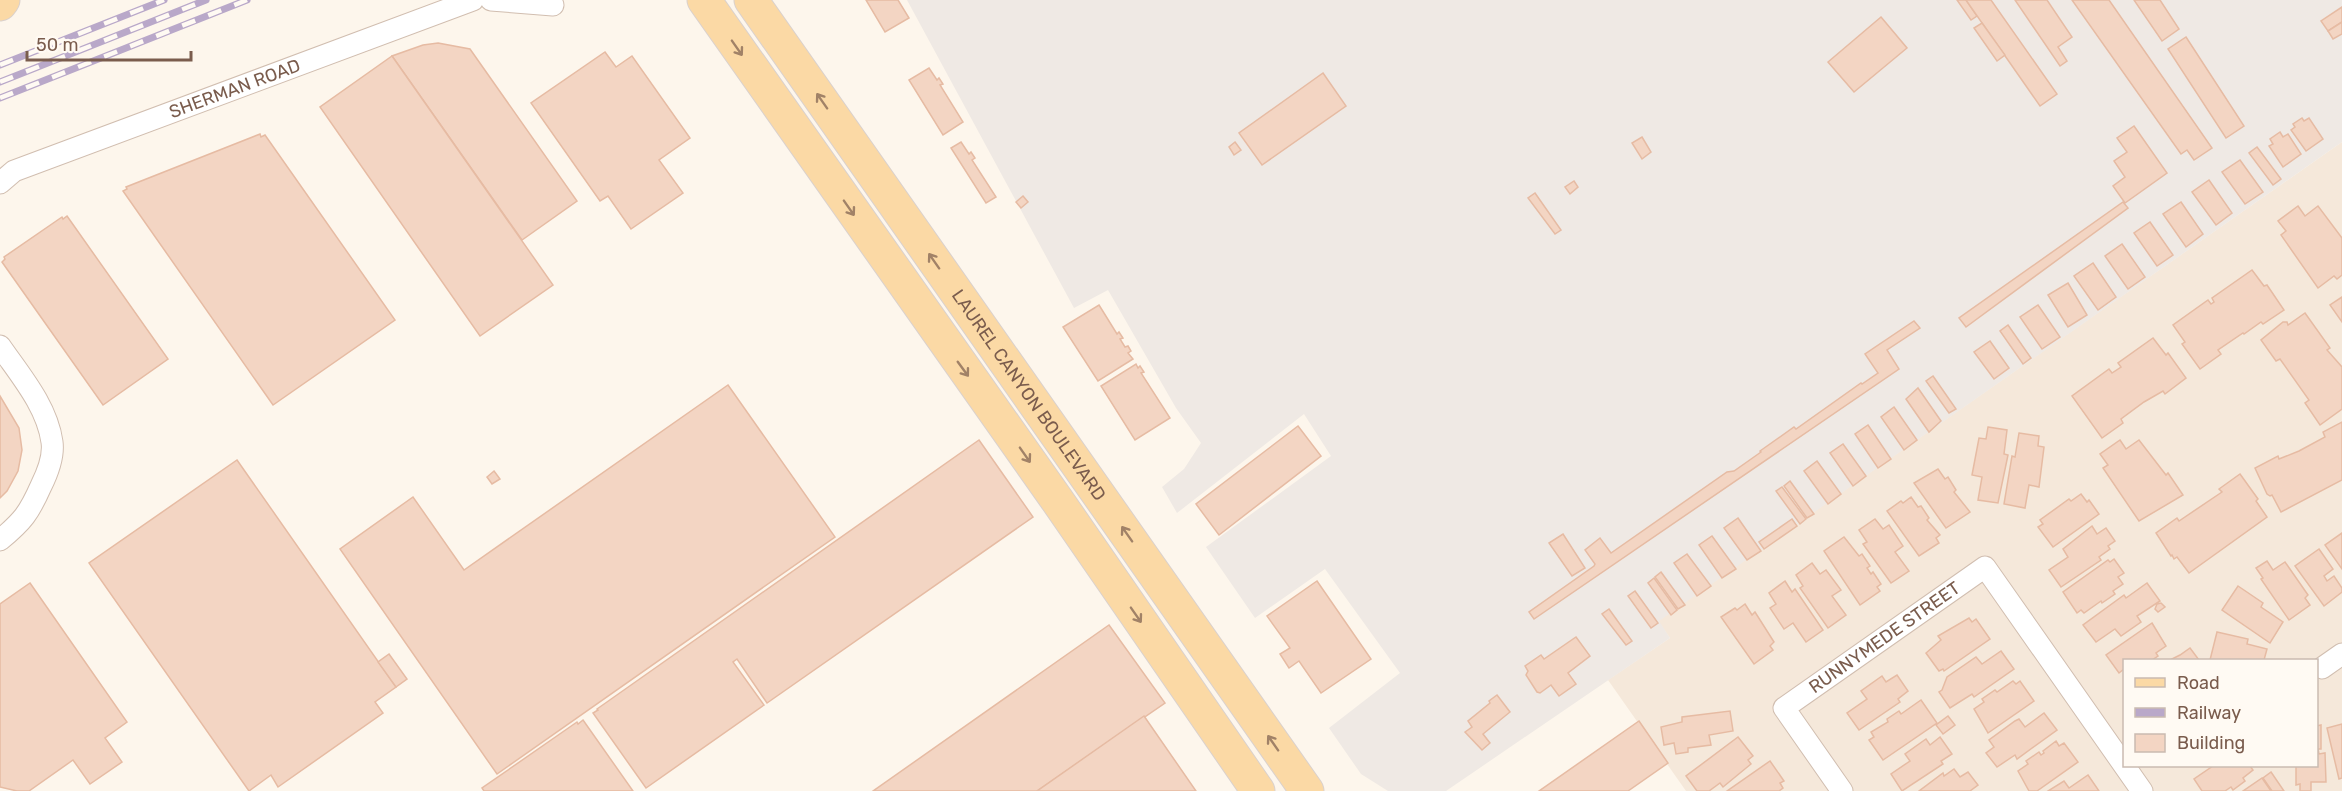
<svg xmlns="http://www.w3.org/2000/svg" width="2342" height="791" viewBox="0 0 2342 791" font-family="Rubik,sans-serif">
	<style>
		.residential { fill: #f5e8da; fill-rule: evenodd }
		.industrial { fill: #efe9e4 }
		.building { fill: #f3d5c3; stroke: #e6bba3; stroke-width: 1.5 }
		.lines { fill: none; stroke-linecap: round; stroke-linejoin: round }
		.minor-casing { stroke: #d1beb0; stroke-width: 23 }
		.primary-casing { stroke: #dad1cd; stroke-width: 35 }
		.minor { stroke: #fff; stroke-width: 21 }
		.primary { stroke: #fbd9a5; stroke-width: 33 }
		.rail-casing { stroke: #b9a8c9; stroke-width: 7 }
		.rail { stroke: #fffaf3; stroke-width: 4.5; stroke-dasharray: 14; stroke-linecap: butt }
		.oneway { stroke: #a18267 }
		.labels { text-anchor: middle; stroke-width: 4.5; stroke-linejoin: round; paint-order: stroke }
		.street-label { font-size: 18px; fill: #7a5c4d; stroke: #fffaf3 }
	</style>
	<rect width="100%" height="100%" fill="#fdf6ec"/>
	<path class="residential" d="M2342,142V791H1686L1608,680L1670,638L1658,621ZM2124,660H2316V766H2124Z"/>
	<polygon class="industrial" points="907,0 2342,0 2342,142 1659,621 1670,638 1446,791 1388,791 1361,774 1329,728 1400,673 1325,569 1255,618 1206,547 1331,456 1304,414 1177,513 1162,487 1184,469 1201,443 1176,408 1108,290 1074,308"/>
	<g class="building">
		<polygon points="866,0 898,0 909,18 885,32"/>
		<polygon points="1957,0 1966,0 1977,16 1971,20"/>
		<polygon points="1966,0 1991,0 2057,94 2040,106"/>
		<polygon points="2015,0 2047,0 2072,37 2058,47 2067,61 2060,66"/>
		<polygon points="2072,0 2109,0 2212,148 2194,160 2187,150 2181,154"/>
		<polygon points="2134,0 2160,0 2179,29 2162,41"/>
		<polygon points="2342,7 2342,22 2328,31 2321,21"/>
		<polygon points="1881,17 1907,48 1854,92 1828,62"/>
		<polygon points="2342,22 2342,34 2333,39 2328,31"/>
		<polygon points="1982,23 2005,55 1997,61 1974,28"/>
		<polygon points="2186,37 2244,126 2226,138 2168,49"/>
		<polygon points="438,43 470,49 577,201 522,240 392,56 423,45"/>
		<polygon points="605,52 616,67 632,56 690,138 659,160 683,193 631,229 608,196 600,201 531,103"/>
		<polygon points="392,56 553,285 480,336 320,107"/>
		<polygon points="929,68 937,80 939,78 943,84 940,85 963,122 943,135 909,80"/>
		<polygon points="1323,73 1346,106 1262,165 1239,133"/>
		<polygon points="2302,118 2304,121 2309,118 2323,139 2306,151 2291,130 2295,127 2293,124"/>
		<polygon points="2134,126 2167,173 2125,203 2113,186 2125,177 2114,161 2127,152 2117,138"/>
		<polygon points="2280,132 2283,137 2288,134 2301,154 2283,167 2269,146 2273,144 2270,139"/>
		<polygon points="260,134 261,137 265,135 395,320 273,405 123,191 127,189 126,187"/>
		<polygon points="1642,137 1651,152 1642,159 1632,143"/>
		<polygon points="961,142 969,154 971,152 975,158 972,160 996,197 986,203 951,148"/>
		<polygon points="1235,142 1241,150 1234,155 1229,147"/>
		<polygon points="2257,147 2281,179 2273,185 2249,153"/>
		<polygon points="2240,160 2263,192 2245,204 2222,172"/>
		<polygon points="2209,180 2232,213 2216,225 2192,192"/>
		<polygon points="1574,181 1578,187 1570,194 1565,187"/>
		<polygon points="1535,193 1561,230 1555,234 1528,198"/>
		<polygon points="1023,196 1028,202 1021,208 1016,202"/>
		<polygon points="2123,202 2128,208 1966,327 1959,318"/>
		<polygon points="2181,202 2203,234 2186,247 2163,214"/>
		<polygon points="2298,206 2305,216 2318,206 2342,238 2342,275 2337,279 2334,276 2318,288 2281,235 2286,231 2278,221"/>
		<polygon points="67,216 168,359 103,405 2,262 5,259 4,257 62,217 63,219"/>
		<polygon points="2150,222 2173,255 2157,266 2134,233"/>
		<polygon points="2122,244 2145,277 2128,289 2105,256"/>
		<polygon points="2093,263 2116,297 2098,310 2074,276"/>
		<polygon points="2252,270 2264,286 2267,285 2284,310 2263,324 2261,322 2244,334 2243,333 2218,350 2221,354 2200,369 2182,344 2185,342 2173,325 2208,300 2211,304 2214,302 2212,298"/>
		<polygon points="2068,283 2087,315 2068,327 2048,295"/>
		<polygon points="2342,297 2342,322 2330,305"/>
		<polygon points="1099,305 1117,334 1119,332 1123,338 1120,339 1125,347 1128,346 1131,351 1128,353 1133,359 1098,381 1063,327"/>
		<polygon points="2038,305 2060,337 2042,349 2020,317"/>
		<polygon points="2305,313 2330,348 2327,350 2342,367 2342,409 2320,425 2305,403 2309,400 2280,359 2276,361 2261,340 2283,322 2287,322 2288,325"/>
		<polygon points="1914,321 1920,328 1887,350 1899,369 1534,619 1529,612 1594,566 1595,564 1585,550 1600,538 1611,553 1727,472 1734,471 1761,452 1760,451 1794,427 1796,429 1861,383 1862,384 1878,373 1865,354"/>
		<polygon points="2008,325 2031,358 2023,364 2000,331"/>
		<polygon points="2153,338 2166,355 2168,353 2186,378 2165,394 2163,391 2144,402 2121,419 2123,423 2102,438 2072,396 2109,369 2112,373 2121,367 2118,363"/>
		<polygon points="1990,341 2009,368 1994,379 1974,352"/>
		<polygon points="1136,364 1138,368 1140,366 1144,372 1141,373 1170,418 1135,440 1101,386"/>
		<polygon points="1933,376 1956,409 1949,413 1926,381"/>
		<polygon points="728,385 835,537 497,774 340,549 413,497 464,570"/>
		<polygon points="1918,388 1941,421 1929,432 1906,399"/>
		<polygon points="0,396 19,428 22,450 18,471 7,491 0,498"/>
		<polygon points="1894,407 1917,440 1904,450 1881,417"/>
		<polygon points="2342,422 2342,480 2281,512 2272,495 2270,496 2267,494 2255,468 2278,456 2279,459 2299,451 2325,437 2323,432"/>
		<polygon points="1868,425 1891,459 1878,468 1855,434"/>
		<polygon points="1298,426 1321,456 1219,535 1196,504"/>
		<polygon points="1988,427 2007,430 2004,454 2008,455 1998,503 1978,500 1982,477 1972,475 1979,438 1986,439"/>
		<polygon points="2019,433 2039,436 2038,446 2044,447 2039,487 2029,485 2025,508 2004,504 2012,456 2015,457"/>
		<polygon points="979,440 1033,517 767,703 737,659 733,662 764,705 646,788 593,713 598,710 597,709"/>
		<polygon points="2120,440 2126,449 2139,440 2166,475 2168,473 2183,495 2139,521 2103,468 2108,465 2100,454"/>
		<polygon points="1843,444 1866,476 1853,486 1830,453"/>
		<polygon points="237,460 396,687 375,702 383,713 278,787 271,775 249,791 89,563"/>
		<polygon points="1817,461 1841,494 1828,504 1804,471"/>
		<polygon points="1938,469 1945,479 1948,477 1956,490 1954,492 1970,512 1946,528 1914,483"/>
		<polygon points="494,471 500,479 492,484 487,477"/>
		<polygon points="2240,474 2258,499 2256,501 2267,517 2189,573 2177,557 2174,559 2172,555 2171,556 2156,533 2177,518 2179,521 2222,492 2219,489"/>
		<polygon points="1790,481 1814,514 1807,518 1784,486"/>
		<polygon points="1782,487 1806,519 1800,524 1776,491"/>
		<polygon points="2081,494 2087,502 2089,500 2099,514 2053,547 2038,527 2043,524 2040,520 2069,499 2071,501"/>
		<polygon points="1911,497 1918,507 1921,506 1929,518 1927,520 1940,535 1936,538 1939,543 1919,556 1887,511 1901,501 1903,503"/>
		<polygon points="1738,518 1761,551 1747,560 1724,528"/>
		<polygon points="1792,519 1797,526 1764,549 1759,542"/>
		<polygon points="1875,519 1883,529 1889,525 1903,546 1895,552 1909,571 1891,583 1863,544 1867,542 1859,530"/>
		<polygon points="2092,526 2097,534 2106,528 2115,541 2108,546 2110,549 2099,557 2101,560 2061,587 2049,570 2068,557 2063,549"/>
		<polygon points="2342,533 2342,569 2325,545"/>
		<polygon points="1563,534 1585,568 1572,576 1549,543"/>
		<polygon points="1712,536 1736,569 1722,578 1699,545"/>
		<polygon points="1844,537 1859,556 1862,554 1870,566 1867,568 1871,574 1873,572 1881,584 1877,587 1880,591 1860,605 1824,551"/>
		<polygon points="2319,549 2333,569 2324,576 2327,581 2334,576 2342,588 2342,592 2324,606 2295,566"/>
		<polygon points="1687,554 1711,586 1697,596 1674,563"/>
		<polygon points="2114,559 2124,573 2118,577 2123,584 2113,591 2115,594 2102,603 2101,601 2084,613 2081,610 2077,613 2063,592 2108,560 2110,562"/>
		<polygon points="2267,561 2273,570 2285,562 2308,595 2305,598 2310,605 2289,620 2261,579 2263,578 2256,568"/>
		<polygon points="1812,563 1820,574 1826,570 1841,590 1832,596 1846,615 1828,628 1800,588 1803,586 1796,575"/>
		<polygon points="1661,572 1685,605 1678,609 1655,577"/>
		<polygon points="1654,578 1677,610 1671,615 1648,583"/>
		<polygon points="1317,581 1371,659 1321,693 1299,661 1289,668 1280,654 1290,648 1267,616"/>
		<polygon points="1785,581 1792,592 1795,589 1823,630 1806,642 1793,623 1784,629 1770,608 1776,604 1769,593"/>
		<polygon points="30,583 127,722 105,738 122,762 90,784 73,760 29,791 17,791 0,787 0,604"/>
		<polygon points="2147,583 2160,601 2137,616 2141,622 2121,636 2115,629 2096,642 2083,625 2124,595 2126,598"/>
		<polygon points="2238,586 2263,603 2261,607 2283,622 2270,643 2222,610"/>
		<polygon points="1635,591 1658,623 1651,628 1628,596"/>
		<polygon points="2161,603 2165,607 2158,612 2155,609 2157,604"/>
		<polygon points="1745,604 1752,615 1755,612 1774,642 1770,646 1773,650 1754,664 1721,617 1735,608 1737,610"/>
		<polygon points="1609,609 1632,641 1626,645 1602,614"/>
		<polygon points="1969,618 1972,622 1976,619 1990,639 1944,671 1943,669 1939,671 1926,653 1941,640 1938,636"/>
		<polygon points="2152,623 2166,646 2156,653 2158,656 2152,660 2124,660 2124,669 2119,673 2106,655"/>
		<polygon points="1109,625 1165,703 1037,791 873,791"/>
		<polygon points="2217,632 2248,639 2247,644 2267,649 2264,660 2210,660"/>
		<polygon points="1576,637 1590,656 1568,673 1576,684 1559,696 1551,685 1540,693 1537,692 1526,675 1528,671 1525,666 1541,655 1544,659"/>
		<polygon points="2190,648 2199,660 2170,660 2180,655"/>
		<polygon points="2001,651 2014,669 1974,697 1972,694 1950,708 1939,692 1942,690 1947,677 1976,657 1982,664"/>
		<polygon points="389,654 407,679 396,687 378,662"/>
		<polygon points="1897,675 1908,691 1898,699 1900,702 1859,730 1847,713 1867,699 1861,691 1882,676 1886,682"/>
		<polygon points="2013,681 2016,684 2020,681 2034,701 1988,733 1974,709 1984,702 1982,699 1995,690 1997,692"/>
		<polygon points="1497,695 1510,712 1483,734 1490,743 1482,750 1465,732 1472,727 1468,721 1490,703 1489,701"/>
		<polygon points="1921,700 1937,723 1883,760 1869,740 1874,737 1871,732 1888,722 1887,719 1899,711 1901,714"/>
		<polygon points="1730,711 1733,731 1709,735 1711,745 1688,748 1688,752 1676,754 1674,743 1664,745 1661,727 1682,722 1682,717"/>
		<polygon points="2044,713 2057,730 2017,759 2015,755 1997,767 1986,753 1994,747 1989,740 2015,721 2019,719 2025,727"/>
		<polygon points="1144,716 1196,791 1037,791"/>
		<polygon points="1948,716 1955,725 1943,734 1936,725"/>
		<polygon points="583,720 633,791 484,791 482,788 577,722 578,724"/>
		<polygon points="1639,721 1668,763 1628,791 1539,791"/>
		<polygon points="2342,724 2342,778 2339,779 2327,728"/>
		<polygon points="2321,725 2321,749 2318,749 2319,754 2325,753 2326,782 2311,782 2311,791 2300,791 2300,784 2296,785 2296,766 2316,766 2316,726"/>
		<polygon points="1738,737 1753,756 1748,760 1751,764 1723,787 1720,783 1709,791 1697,791 1686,776"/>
		<polygon points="1940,737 1952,754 1941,761 1943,764 1902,791 1891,774 1910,761 1905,754 1926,739 1930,745"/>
		<polygon points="2056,741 2059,746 2064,743 2078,762 2037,791 2029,791 2018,771 2028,764 2026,761 2039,752 2041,755 2044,753 2043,751"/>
		<polygon points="1770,761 1784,781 1780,783 1783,788 1779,791 1727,791"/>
		<polygon points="2213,766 2250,766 2253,770 2243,778 2245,781 2233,790 2231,787 2225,791 2202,791 2194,779"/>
		<polygon points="1954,769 1960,777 1968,772 1978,785 1970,791 1919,791 1943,773 1944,776"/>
		<polygon points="2271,772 2284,791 2272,791 2263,778"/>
		<polygon points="2088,775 2099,791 2048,791 2064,781 2069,788"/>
		<polygon points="2262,778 2271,791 2243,791"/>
	</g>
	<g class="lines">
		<g class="minor-casing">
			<g id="minor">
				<polyline points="491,0 553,5"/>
				<path id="s1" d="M0,183L14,171L473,0"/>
				<path d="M0,346C20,375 47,406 52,442C54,456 47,474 41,486C29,513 23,521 0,540"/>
				<polyline points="2322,668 2342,654"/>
				<path id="s2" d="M1842,791L1784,708L1985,567L2142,791"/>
			</g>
		</g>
		<g class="primary-casing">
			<g id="primary">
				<polyline points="704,0 1057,500 1258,791"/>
				<path id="s3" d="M751,0L1307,791"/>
				<polyline points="0,4 3,0"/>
			</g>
		</g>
		<use href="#minor" class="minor"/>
		<use href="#primary" class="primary"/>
		<g class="rail-casing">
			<g id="rail">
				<polyline points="0,65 164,0"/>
				<polyline points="0,82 206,0"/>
				<polyline points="0,98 247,0"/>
			</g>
		</g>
		<use href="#rail" class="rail"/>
	</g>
	<defs><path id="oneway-shaft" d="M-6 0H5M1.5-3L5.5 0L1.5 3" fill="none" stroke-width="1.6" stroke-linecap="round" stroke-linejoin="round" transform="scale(1.5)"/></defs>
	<g class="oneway">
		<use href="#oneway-shaft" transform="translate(737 48) rotate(55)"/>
		<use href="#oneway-shaft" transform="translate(822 101) rotate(-125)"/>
		<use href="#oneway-shaft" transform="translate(849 208) rotate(55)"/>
		<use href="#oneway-shaft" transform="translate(934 261) rotate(-125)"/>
		<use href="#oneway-shaft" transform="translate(963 369) rotate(54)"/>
		<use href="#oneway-shaft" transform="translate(1025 455) rotate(55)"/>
		<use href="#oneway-shaft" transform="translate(1127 534) rotate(-125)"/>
		<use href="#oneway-shaft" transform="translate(1136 615) rotate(55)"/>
		<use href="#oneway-shaft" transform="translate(1273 743) rotate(-125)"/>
	</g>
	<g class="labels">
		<g class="street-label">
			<text dy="6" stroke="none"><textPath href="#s1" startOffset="254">SHERMAN ROAD</textPath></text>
			<text dy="6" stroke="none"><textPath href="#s3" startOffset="483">LAUREL CANYON BOULEVARD</textPath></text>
			<text dy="6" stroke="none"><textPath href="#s2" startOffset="224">RUNNYMEDE STREET</textPath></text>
		</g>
	</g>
	<rect x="2123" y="659" width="195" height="108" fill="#fffaf3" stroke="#cabbb1" stroke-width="1.5"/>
	<rect x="2135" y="678" width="30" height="9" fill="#fbd9a5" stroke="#cabbb1" stroke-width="1.5"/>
	<text x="2177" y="689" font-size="18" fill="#7a5c4d">Road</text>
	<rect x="2135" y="708" width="30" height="9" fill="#b9a8c9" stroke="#cabbb1" stroke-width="1.5"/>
	<text x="2177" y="719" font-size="18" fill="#7a5c4d">Railway</text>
	<rect x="2135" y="734" width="30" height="18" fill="#f3d5c3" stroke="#cabbb1" stroke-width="1.5"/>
	<text x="2177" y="749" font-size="18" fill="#7a5c4d">Building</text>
	<path d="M27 51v9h164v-9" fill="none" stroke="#7a5c4d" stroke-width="3"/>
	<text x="36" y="51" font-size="18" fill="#7a5c4d" stroke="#fffaf3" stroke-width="4.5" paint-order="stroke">50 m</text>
</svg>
